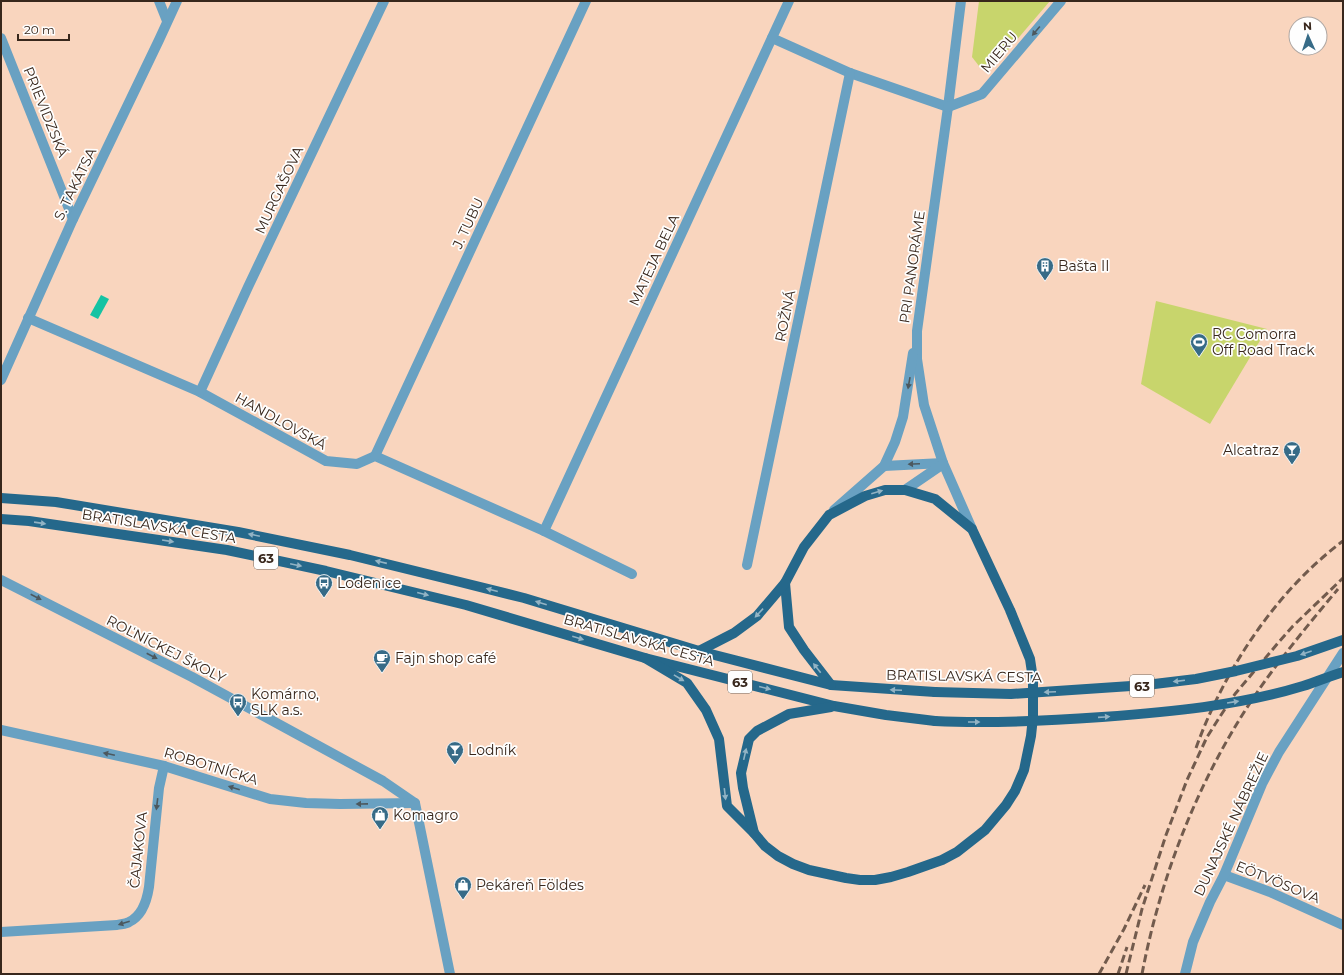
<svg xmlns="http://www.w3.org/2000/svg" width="1344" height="975" viewBox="0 0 1344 975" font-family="Montserrat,sans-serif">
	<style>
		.green { fill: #c8d56c }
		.water { fill: #15c3a3 }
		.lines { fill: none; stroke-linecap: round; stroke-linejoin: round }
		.minor { stroke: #69a1c2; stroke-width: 10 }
		.major { stroke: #25688b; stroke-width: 10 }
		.rail { stroke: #725b4d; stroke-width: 3; stroke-dasharray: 8 4; stroke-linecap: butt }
		.major-bridge { stroke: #25688b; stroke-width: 10 }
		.oneway { fill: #4c585e }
		.oneway2 { fill: #92b3c4 }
		.labels { text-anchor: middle; stroke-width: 3.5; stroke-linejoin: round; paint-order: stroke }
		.shield { fill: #fefefe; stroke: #736860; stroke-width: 1 }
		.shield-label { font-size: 13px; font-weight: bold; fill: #38271c }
		.street-label { font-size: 14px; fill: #38271c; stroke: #fefefe }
		.poi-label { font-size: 14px; fill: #38271c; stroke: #fefefe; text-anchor: start }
	</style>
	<rect width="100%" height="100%" fill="#f9d5be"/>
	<g class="green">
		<polygon points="979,1 1050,1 1002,57 989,68 979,66 972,57"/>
		<polygon points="1156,301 1267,329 1210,424 1141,384"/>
	</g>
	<polygon class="water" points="101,295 109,299 98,319 90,315"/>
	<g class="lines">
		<g class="minor">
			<polyline points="159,1 167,21"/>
			<polyline points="961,1 948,107 917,331 917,359 924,405 943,463 972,529"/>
			<polyline points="1,38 73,219"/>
			<polyline points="772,38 850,73 948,107"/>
			<polyline points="948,107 982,94 1061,1"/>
			<polyline points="28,318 200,392 326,461 357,464 375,456 544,531 632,574"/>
			<polyline points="1,380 73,219 159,40 177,1"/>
			<polyline points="200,392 248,287 384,1"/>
			<polyline points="375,456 586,1"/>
			<polyline points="884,466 943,463"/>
			<polyline points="905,490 943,464"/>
			<polyline points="834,510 884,466 895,442 903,417 913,353"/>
			<polyline points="544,531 789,1"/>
			<polyline points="747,565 850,73"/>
			<polyline points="1,580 192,677 383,781 415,803 450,974"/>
			<polyline points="1,730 164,766 270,799 306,803 340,804 415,803"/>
			<polyline points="1224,875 1270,892 1343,925"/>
			<path d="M1,932L117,925C121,924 126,924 129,922C142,916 147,900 149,887L159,788L164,766"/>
			<polyline points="1185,974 1193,942 1210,902 1224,875 1262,784 1279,752 1343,653"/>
		</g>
		<g class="major">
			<polyline points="1,498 56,502 238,532 350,555 460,582 524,598 699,651 831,685 935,692"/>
			<polyline points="1,519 29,521 227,550 326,571 466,605 645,658 834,706 886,715 935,721"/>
			<polyline points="785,583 789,627 804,650 831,685"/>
			<polyline points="645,658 687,683 706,710 719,739 727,806 754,833 765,846 778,856 793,864 809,870 846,878 860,880 875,880 891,877 908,872 942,860 957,852 985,830 1006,805 1015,791 1024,770 1031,736 1033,717 1033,679 1030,659 1010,610 972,529 935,499 905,490 885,490 865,496 829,515 804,547 785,583 757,616 734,633 699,651"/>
			<polyline points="754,833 743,788 741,773 749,739 757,731 789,714 831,707"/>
		</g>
		<g class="rail">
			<path d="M1196,748C1224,670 1276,591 1343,541"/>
			<polyline points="1099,974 1124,929 1145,885"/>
			<polyline points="1118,974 1127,947"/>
			<polyline points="1126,974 1142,909 1166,835 1187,780 1207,737 1221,715 1235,694 1278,643 1293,626 1343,578"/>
			<path d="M1142,974C1162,869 1203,768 1265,681C1288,649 1313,619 1338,589"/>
		</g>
		<g class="major-bridge">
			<polyline points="935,692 1011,694 1146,685 1196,679 1236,671 1297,656 1343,640"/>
			<path d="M935,721C991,724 1046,721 1102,717C1169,712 1238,706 1303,686C1316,682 1330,676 1343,672"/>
		</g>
	</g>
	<defs><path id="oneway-solid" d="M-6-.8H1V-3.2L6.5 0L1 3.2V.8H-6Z"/></defs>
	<g class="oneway">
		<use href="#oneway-solid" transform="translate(1036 31) rotate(130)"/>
		<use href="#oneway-solid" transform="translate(909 383) rotate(100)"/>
		<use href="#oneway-solid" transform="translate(914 464) rotate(178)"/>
		<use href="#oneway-solid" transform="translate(36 597) rotate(27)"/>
		<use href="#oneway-solid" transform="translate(152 656) rotate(27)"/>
		<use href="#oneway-solid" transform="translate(109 754) rotate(-168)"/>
		<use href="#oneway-solid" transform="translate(234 788) rotate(-163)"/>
		<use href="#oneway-solid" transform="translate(157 804) rotate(97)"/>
		<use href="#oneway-solid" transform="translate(362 804) rotate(179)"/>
		<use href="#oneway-solid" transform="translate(124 923) rotate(163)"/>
	</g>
	<g class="oneway2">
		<use href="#oneway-solid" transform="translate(877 492) rotate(-16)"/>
		<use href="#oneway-solid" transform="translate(40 523) rotate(8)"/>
		<use href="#oneway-solid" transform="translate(254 535) rotate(-168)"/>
		<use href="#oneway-solid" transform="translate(168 541) rotate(9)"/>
		<use href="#oneway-solid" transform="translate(381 562) rotate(-167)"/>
		<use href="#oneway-solid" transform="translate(296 565) rotate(12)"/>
		<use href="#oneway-solid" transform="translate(492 590) rotate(-165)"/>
		<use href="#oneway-solid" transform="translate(423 594) rotate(14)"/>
		<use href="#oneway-solid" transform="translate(541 603) rotate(-163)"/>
		<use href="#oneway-solid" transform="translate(759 613) rotate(133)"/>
		<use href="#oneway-solid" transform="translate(578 638) rotate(17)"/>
		<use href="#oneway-solid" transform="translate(1306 653) rotate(161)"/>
		<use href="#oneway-solid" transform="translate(817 668) rotate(-128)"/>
		<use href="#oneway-solid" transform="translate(679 678) rotate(31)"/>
		<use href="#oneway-solid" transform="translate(1179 681) rotate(173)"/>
		<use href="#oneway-solid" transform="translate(765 688) rotate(14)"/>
		<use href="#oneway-solid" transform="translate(896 690) rotate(-177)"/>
		<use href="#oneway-solid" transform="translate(1050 692) rotate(177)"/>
		<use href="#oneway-solid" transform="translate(1233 702) rotate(-9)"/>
		<use href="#oneway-solid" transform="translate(1104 717) rotate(-4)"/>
		<use href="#oneway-solid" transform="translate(974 722)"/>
		<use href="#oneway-solid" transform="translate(745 754) rotate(-77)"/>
		<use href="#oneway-solid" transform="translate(725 794) rotate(83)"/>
	</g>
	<defs>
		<g id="building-pin" transform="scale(0.9)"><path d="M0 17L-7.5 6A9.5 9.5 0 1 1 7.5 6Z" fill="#376b87" stroke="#fefefe"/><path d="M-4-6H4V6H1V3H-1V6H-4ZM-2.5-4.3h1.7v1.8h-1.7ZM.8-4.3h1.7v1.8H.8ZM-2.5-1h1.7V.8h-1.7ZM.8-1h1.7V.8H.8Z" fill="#fff"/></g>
		<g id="stadium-pin" transform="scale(0.9)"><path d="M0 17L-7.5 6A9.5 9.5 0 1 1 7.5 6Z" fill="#376b87" stroke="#fefefe"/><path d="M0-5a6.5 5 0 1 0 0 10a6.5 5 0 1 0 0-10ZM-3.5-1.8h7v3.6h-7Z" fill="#fff"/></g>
		<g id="bar-pin" transform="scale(0.9)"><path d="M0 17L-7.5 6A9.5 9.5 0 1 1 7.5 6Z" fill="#376b87" stroke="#fefefe"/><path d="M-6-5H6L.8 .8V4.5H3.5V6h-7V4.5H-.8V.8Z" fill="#fff"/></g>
		<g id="bus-pin" transform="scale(0.9)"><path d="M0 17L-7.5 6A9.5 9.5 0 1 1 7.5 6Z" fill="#376b87" stroke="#fefefe"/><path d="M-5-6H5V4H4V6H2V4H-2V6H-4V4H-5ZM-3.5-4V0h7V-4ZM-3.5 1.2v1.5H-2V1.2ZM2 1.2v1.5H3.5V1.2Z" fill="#fff"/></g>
		<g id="cafe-pin" transform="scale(0.9)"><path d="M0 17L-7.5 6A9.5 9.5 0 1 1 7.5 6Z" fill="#376b87" stroke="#fefefe"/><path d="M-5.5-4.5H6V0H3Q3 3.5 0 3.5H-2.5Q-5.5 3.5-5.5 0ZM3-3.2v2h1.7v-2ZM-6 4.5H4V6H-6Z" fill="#fff"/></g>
		<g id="shop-pin" transform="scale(0.9)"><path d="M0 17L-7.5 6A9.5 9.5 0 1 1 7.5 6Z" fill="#376b87" stroke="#fefefe"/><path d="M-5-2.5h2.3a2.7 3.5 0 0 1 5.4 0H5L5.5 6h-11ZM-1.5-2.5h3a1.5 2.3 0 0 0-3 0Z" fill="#fff"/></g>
	</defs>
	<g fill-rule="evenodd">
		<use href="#building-pin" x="1045" y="266"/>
		<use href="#stadium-pin" x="1199" y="342"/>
		<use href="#bar-pin" x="1292" y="450"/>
		<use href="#bus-pin" x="324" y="583"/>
		<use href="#cafe-pin" x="382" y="658"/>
		<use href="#bus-pin" x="238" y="702"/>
		<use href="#bar-pin" x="455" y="750"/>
		<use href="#shop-pin" x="380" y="815"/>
		<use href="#shop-pin" x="463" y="885"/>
	</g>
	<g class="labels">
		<g class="shield">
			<rect x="254" y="547" width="24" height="22" rx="3"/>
			<rect x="728" y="671" width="24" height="22" rx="3"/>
			<rect x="1130" y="675" width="24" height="22" rx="3"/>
		</g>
		<g class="shield-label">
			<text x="266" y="563">63</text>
			<text x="740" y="687">63</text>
			<text x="1142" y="691">63</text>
		</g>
		<g class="street-label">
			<text transform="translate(999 52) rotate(-50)" y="5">MIERU</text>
			<text transform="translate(46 112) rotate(68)" y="5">PRIEVIDZSKÁ</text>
			<text transform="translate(75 184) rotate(-64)" y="5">S. TAKÁTSA</text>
			<text transform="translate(279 190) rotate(-65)" y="5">MURGAŠOVA</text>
			<text transform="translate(468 223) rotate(-65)" y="5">J. TUBU</text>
			<text transform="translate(654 260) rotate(-65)" y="5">MATEJA BELA</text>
			<text transform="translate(912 267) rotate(-82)" y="5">PRI PANORÁME</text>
			<text transform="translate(785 316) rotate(-78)" y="5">ROŽNÁ</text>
			<text transform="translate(281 421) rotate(29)" y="5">HANDLOVSKÁ</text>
			<text transform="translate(159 526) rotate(9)" y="5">BRATISLAVSKÁ CESTA</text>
			<text transform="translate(639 640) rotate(16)" y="5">BRATISLAVSKÁ CESTA</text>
			<text transform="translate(166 649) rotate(27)" y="5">ROĽNÍCKEJ ŠKOLY</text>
			<text transform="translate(964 676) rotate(1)" y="5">BRATISLAVSKÁ CESTA</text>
			<text transform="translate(211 766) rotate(17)" y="5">ROBOTNÍCKA</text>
			<text transform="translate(1231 824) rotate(-65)" y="5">DUNAJSKÉ NÁBREŽIE</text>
			<text transform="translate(138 850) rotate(-84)" y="5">ČAJAKOVA</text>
			<text transform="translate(1278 882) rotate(22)" y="5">EÖTVÖSOVA</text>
		</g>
		<g class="poi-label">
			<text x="1058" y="271">Bašta II</text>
			<text x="1212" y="339">RC Comorra<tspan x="1212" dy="16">Off Road Track</tspan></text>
			<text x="1279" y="455" text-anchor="end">Alcatraz</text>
			<text x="337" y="588">Lodenice</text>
			<text x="395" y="663">Fajn shop café</text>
			<text x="251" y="699">Komárno,<tspan x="251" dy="16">SLK a.s.</tspan></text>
			<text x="468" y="755">Lodník</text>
			<text x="393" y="820">Komagro</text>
			<text x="476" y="890">Pekáreň Földes</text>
		</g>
	</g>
	<rect width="1344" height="975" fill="none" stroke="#38271c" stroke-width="4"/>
	<g transform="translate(1308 36) rotate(357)"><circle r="19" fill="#fefefe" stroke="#afa8a4"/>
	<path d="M0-3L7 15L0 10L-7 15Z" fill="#376b87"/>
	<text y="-6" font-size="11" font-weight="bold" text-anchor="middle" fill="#38271c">N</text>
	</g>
	<path d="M18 34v6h51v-6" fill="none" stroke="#38271c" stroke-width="2"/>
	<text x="24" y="34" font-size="12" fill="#38271c" stroke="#fefefe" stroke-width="3" paint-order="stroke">20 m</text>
</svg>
